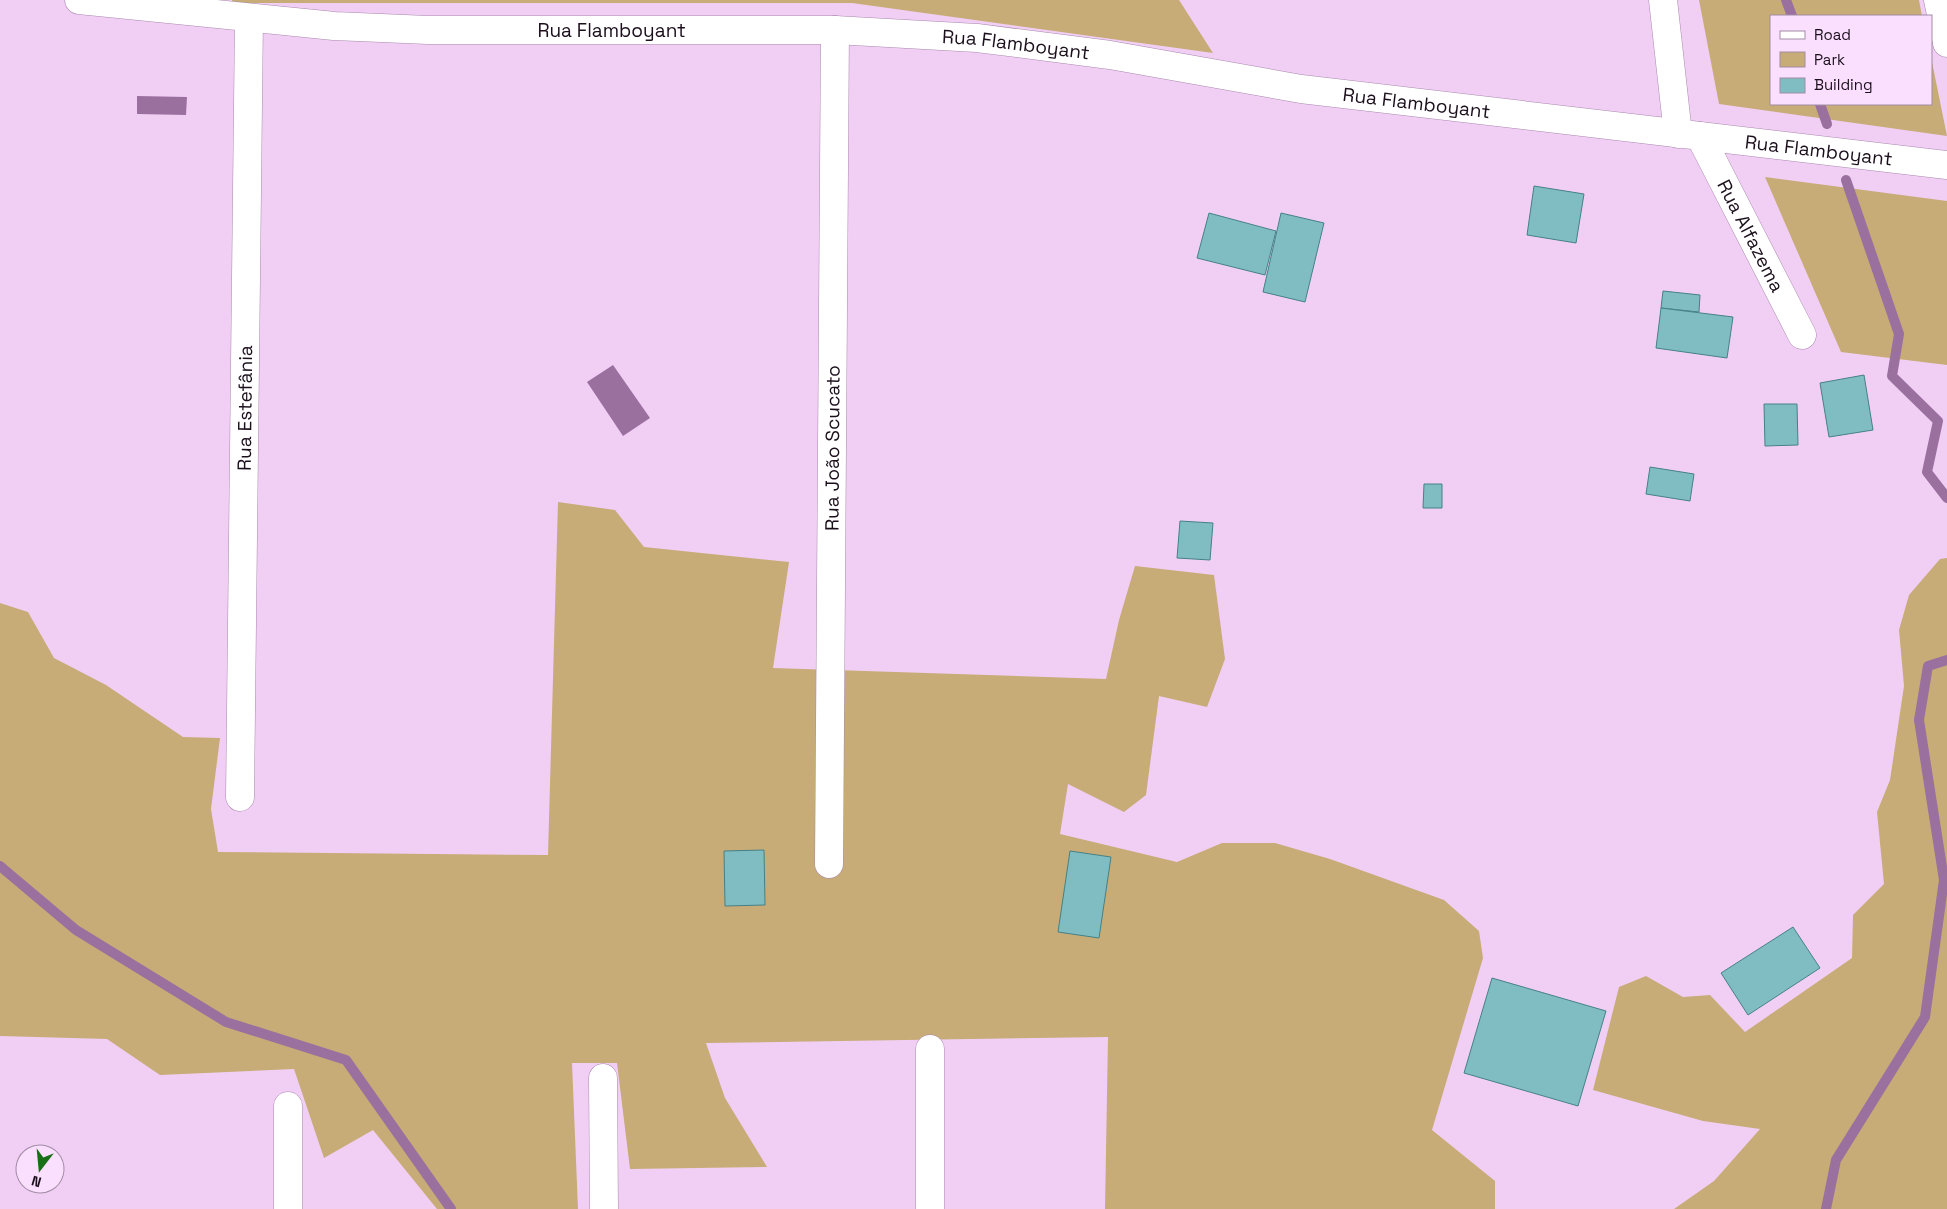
<svg xmlns="http://www.w3.org/2000/svg" width="1947" height="1209" viewBox="0 0 1947 1209" font-family="'Space Grotesk',sans-serif">
	<style>
		.green { fill: #c7ac77 }
		.water { fill: #9a709f }
		.lines { fill: none; stroke-linecap: round; stroke-linejoin: round }
		.stream { stroke: #9a709f; stroke-width: 10 }
		.building { fill: #80bdc3; stroke: #458186 }
		.minor-casing { stroke: #a989ac; stroke-width: 29 }
		.minor { stroke: #fff; stroke-width: 28 }
		.labels { text-anchor: middle; stroke-width: 4; stroke-linejoin: round; paint-order: stroke }
		.street-label { font-size: 19px; fill: #1b0f1c; stroke: #fbdffe }
	</style>
	<rect width="100%" height="100%" fill="#f1cff5"/>
	<g class="green">
		<polygon points="232,0 1179,0 1213,53 852,3 232,3"/>
		<polygon points="1699,0 1919,0 1922,16 1771,16 1771,104 1931,104 1931,57 1947,136 1719,104"/>
		<polygon points="1765,177 1947,201 1947,365 1841,352"/>
		<polygon points="558,502 615,510 644,547 789,562 773,668 1106,679 1119,620 1135,566 1214,575 1225,659 1207,707 1159,696 1146,795 1124,812 1068,784 1060,834 1177,862 1222,843 1275,843 1330,859 1444,900 1479,931 1483,958 1432,1130 1495,1181 1495,1209 1105,1209 1108,1037 706,1043 725,1098 767,1167 630,1169 617,1063 572,1063 578,1209 437,1209 373,1130 324,1158 294,1069 160,1075 107,1039 0,1036 0,603 28,612 54,658 106,685 183,737 220,738 211,809 218,852 548,855"/>
		<polygon points="1947,558 1947,1209 1674,1209 1714,1181 1760,1129 1703,1121 1593,1090 1619,987 1646,976 1683,997 1710,995 1745,1032 1852,958 1853,915 1884,884 1877,812 1890,780 1904,686 1899,630 1909,595 1940,559"/>
	</g>
	<g class="water">
		<polygon points="137,96 187,97 186,115 137,114"/>
		<polygon points="613,365 650,418 623,436 587,382"/>
	</g>
	<g class="lines">
		<g class="stream">
			<polyline points="1786,0 1792,16"/>
			<polyline points="1820,104 1827,124"/>
			<polyline points="1846,180 1899,334 1892,376 1938,421 1927,472 1947,498"/>
			<polyline points="0,866 76,930 226,1022 346,1060 451,1209"/>
			<polyline points="1826,1209 1836,1160 1925,1017 1944,880 1919,720 1928,666 1947,660"/>
		</g>
	</g>
	<g class="building">
		<polygon points="1534,186 1584,194 1576,243 1527,235"/>
		<polygon points="1209,213 1276,231 1265,275 1197,258"/>
		<polygon points="1281,213 1324,223 1305,302 1263,292"/>
		<polygon points="1663,291 1700,295 1699,312 1661,308"/>
		<polygon points="1661,308 1733,317 1727,358 1656,348"/>
		<polygon points="1864,375 1873,430 1829,437 1820,383"/>
		<polygon points="1764,404 1797,404 1798,445 1765,446"/>
		<polygon points="1650,467 1694,474 1690,501 1646,494"/>
		<polygon points="1424,484 1442,484 1442,508 1423,508"/>
		<polygon points="1180,521 1213,523 1210,560 1177,558"/>
		<polygon points="764,850 765,905 725,906 724,851"/>
		<polygon points="1070,851 1111,857 1099,938 1058,932"/>
		<polygon points="1793,927 1820,968 1748,1015 1721,973"/>
		<polygon points="1492,978 1606,1011 1578,1106 1464,1073"/>
	</g>
	<g class="lines">
		<g class="minor-casing">
			<g id="minor">
				<path id="s1" d="M79,0L334,26L428,30H835L977,38L1110,55L1301,89L1947,165"/>
				<polyline points="1663,0 1678,134"/>
				<polyline points="1938,0 1947,43"/>
				<path id="s2" d="M1700,136L1802,335"/>
				<path id="s3" d="M240,797L249,18"/>
				<path id="s4" d="M829,864L835,30"/>
				<polyline points="930,1049 930,1209"/>
				<polyline points="603,1078 604,1209"/>
				<polyline points="288,1106 288,1209"/>
			</g>
		</g>
		<use href="#minor" class="minor"/>
	</g>
	<g class="labels">
		<g class="street-label">
			<text dy="7" stroke="none"><textPath href="#s1" startOffset="534">Rua Flamboyant</textPath></text>
			<text dy="7" stroke="none"><textPath href="#s1" startOffset="939">Rua Flamboyant</textPath></text>
			<text dy="7" stroke="none"><textPath href="#s1" startOffset="1344">Rua Flamboyant</textPath></text>
			<text dy="7" stroke="none"><textPath href="#s1" startOffset="1749">Rua Flamboyant</textPath></text>
			<text dy="7" stroke="none"><textPath href="#s2" startOffset="112">Rua Alfazema</textPath></text>
			<text dy="7" stroke="none"><textPath href="#s3" startOffset="389">Rua Estefânia</textPath></text>
			<text dy="7" stroke="none"><textPath href="#s4" startOffset="416">Rua João Scucato</textPath></text>
		</g>
	</g>
	<rect x="1770" y="15" width="162" height="90" fill="#fbdffe" stroke="#a18ca4"/>
	<rect x="1780" y="31" width="25" height="8" fill="#ffffff" stroke="#a18ca4"/>
	<text x="1814" y="40" font-size="15" fill="#1b0f1c">Road</text>
	<rect x="1780" y="52" width="25" height="15" fill="#c7ac77" stroke="#a18ca4"/>
	<text x="1814" y="65" font-size="15" fill="#1b0f1c">Park</text>
	<rect x="1780" y="78" width="25" height="15" fill="#80bdc3" stroke="#a18ca4"/>
	<text x="1814" y="90" font-size="15" fill="#1b0f1c">Building</text>
	<g transform="translate(40 1169) rotate(196)"><circle r="24" fill="#fbdffe" stroke="#a18ca4"/>
	<path d="M0-4L9 19L0 12L-9 19Z" fill="#186f18"/>
	<text y="-8" font-size="14" font-weight="bold" text-anchor="middle" fill="#1b0f1c">N</text>
	</g>
</svg>
